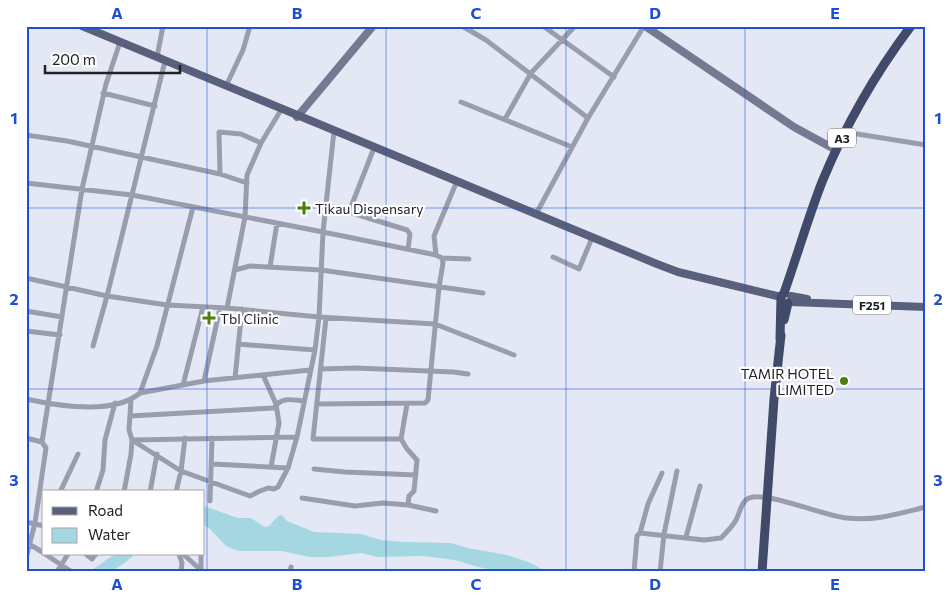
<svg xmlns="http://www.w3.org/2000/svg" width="952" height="598" viewBox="0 0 952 598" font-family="Commissioner,sans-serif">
<rect width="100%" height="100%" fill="#e4e8f4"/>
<path fill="#a4d7e1" d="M204,506L238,518H251L265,527L269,526L278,516L282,515L287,521L314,532L361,534L381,540L405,542L451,543L468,548L507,555L531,563L547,572H506L478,567L455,560L422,556L378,557L361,553L328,557H309L282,551H238L226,546L210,529L204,525Z
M116,554H135C118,569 114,572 90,572L106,560Z"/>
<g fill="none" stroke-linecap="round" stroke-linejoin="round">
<path stroke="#999eae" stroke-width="5" d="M462,26L486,40L588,118
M543,26L614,77
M157,57L163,26
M226,86L243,50L250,26
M103,93L155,106
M461,102L572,147
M505,119L531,73L575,26
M845,132L926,145
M26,135L67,141L220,174L247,183
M220,174L219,132L241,134L261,143
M26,183L132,195L323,232L436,255L442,258L469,259
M326,205L407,230L410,234L408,249
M349,212L374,148
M536,214L588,118L644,26
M436,255L434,236L457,181
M553,257L579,269L592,238
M270,267L277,223
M235,270L250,266L321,270L483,293
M26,278L107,296L165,61
M227,308L245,217L247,175L261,143L281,110
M26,311L62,317
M326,318L313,439H401
M26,331L60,335
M238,344L315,350
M93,346L107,296L167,305L227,308L319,317L435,324L514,355
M321,369L356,368L453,372L468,374
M263,375L276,404L279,423L271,467
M235,378L242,309
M204,381L220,308
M183,385L203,307
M140,393L157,346L193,207
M26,399C58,406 114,415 140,393L204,381L310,370
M317,404L425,403L428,400L439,287L443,263L442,258
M407,404L401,439L407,449L417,460L414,491L409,496L408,505
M130,416L274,408C282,396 292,400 304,401
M26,438L42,442
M132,440L181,471L250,496L260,491L268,488L274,489L278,487L288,468L297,437L315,350L319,317L323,232L334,131
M132,440L297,437
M212,464L288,468
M314,469L345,472L416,475
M60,492L78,454
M96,492L103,470L105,440L115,403
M124,492L131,454L132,440L129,430L131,400
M150,492L157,454
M176,492L181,471L185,438
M302,498L355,506L383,503L408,505L436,511
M210,501L212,438
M26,522L44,526
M640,533L648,504L662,473
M686,537L700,486
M29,544L44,553
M45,554L72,572
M86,554L92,559L96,554
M179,554L182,563L181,572
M183,554L203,572
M26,558L35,523L46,448L42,442L82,189L106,84L120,42
M201,570V554
M57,572L68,554
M290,572L291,567
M634,572L637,536L640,533L704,540L721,538C726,533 732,527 736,520C740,513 741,501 749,498C768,491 823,516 847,518C877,521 897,514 926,507
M660,572L664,534L677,471"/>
<path stroke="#737a91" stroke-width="8" d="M645,26L794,127L836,150
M297,117L373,26"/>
<path stroke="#58607c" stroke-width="8" d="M82,26L657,264L678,272L781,297
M791,296L807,299
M790,302L926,307"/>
<path stroke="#424a6a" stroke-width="9" d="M784,320L788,303
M780,339L781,297L784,293C797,256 808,218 822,182C845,126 875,74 911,26
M762,572L774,399L781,335"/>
</g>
<path fill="none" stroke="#1d4ed8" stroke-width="1" stroke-opacity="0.55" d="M207,26V572M386,26V572M566,26V572M745,26V572M26,208H926M26,389H926"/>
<g fill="#4d7f10" stroke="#fff" stroke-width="2">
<path d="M301.5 200.5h5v5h5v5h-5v5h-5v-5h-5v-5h5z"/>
<path d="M206.5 310.5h5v5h5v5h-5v5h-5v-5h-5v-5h5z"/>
<circle cx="844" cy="381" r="5"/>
</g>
<g text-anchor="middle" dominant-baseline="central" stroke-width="4.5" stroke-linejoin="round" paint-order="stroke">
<g fill="#fff" stroke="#636467" stroke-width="1">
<rect x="828" y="128.5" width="28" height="19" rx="4"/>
<rect x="853" y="295.5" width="38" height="19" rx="4"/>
</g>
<g font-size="12" font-weight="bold" fill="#202126">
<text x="842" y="138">A3</text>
<text x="872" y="305">F251</text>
</g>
<g font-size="14" fill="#202126" stroke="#fff" text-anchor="start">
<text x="315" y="208">Tikau Dispensary</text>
<text x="220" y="318">Tbl Clinic</text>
<text x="834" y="373" text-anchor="end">TAMIR HOTEL<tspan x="834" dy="16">LIMITED</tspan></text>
</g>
</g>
<rect width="952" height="598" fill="none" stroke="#ffffff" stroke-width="55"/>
<rect x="42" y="490" width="162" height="65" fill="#ffffff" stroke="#a6a6a8"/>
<rect x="52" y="507" width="25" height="8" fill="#58607c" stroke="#a6a6a8"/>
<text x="88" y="516" font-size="15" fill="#202126">Road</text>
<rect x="52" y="528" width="25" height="15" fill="#a4d7e1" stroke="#a6a6a8"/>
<text x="88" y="540" font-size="15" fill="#202126">Water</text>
<path d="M45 65v8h135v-8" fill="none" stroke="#202126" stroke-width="2.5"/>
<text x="52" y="65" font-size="15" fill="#202126" stroke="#ffffff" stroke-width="4" paint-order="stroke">200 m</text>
<rect x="28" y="28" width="896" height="542" fill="none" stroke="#1d4ed8" stroke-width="2"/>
<g font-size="16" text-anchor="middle" font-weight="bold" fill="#1d4ed8">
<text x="117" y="19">A</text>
<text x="297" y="19">B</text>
<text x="476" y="19">C</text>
<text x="655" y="19">D</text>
<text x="835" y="19">E</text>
<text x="14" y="124">1</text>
<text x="938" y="124">1</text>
<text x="14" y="305">2</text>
<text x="938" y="305">2</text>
<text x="14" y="486">3</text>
<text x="938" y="486">3</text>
<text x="117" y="590">A</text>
<text x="297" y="590">B</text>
<text x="476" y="590">C</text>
<text x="655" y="590">D</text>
<text x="835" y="590">E</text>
</g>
</svg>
